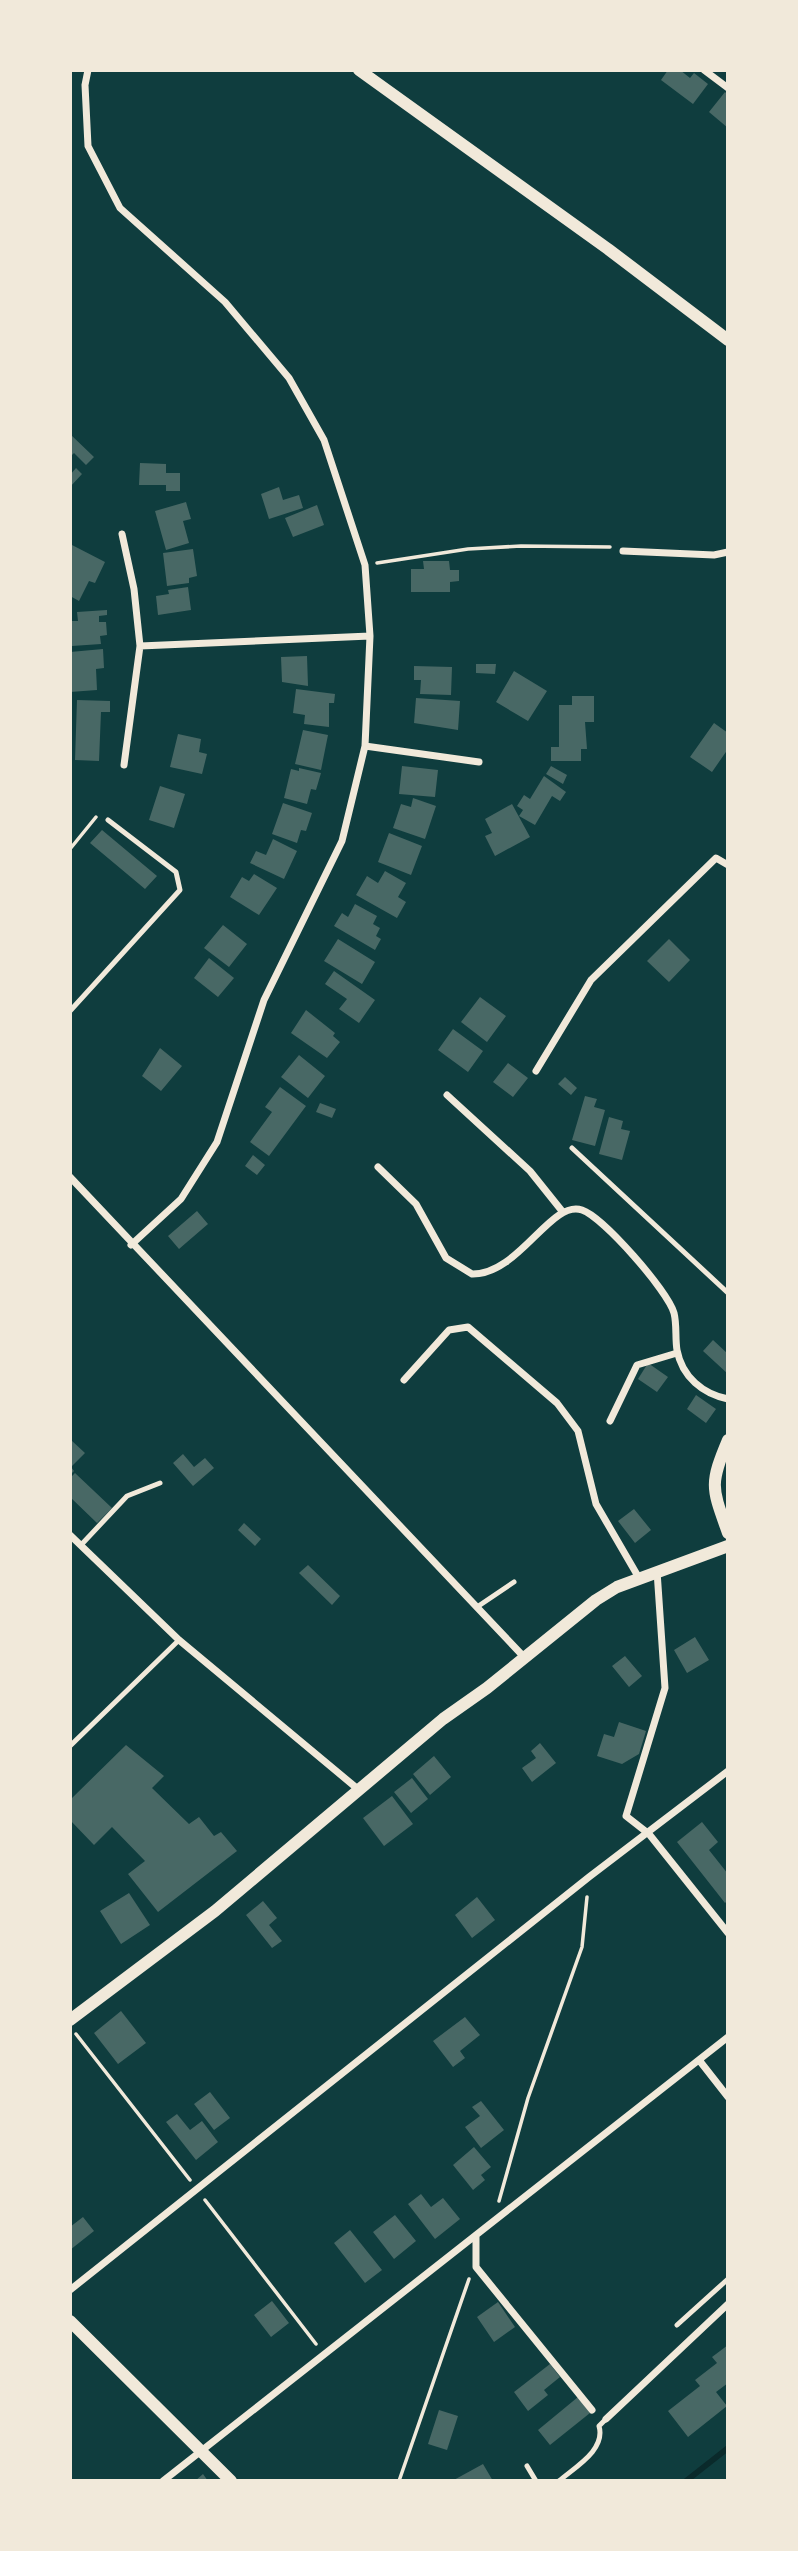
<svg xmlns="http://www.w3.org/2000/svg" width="798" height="2551" viewBox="0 0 798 2551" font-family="Poppins,sans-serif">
<rect width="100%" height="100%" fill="#0f3d3e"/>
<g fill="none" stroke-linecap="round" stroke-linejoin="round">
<path stroke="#0a2a2b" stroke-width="6" d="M686,2481L728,2448"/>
</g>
<path fill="#486865" d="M668,70H680L690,78L694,73L708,84L693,104L661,80Z
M725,92L728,95V128L709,112Z
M70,434L94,457L86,465L74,453L70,457Z
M140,463L166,464V473H180V491H166V485H139Z
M76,468L82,474L70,487V475Z
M279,487L283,500L299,495L303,508L269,519L261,494Z
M186,502L191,519L183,521L189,543L166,550L155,511Z
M317,505L324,525L293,537L285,518Z
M72,545L105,562L95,583L89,581L79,601L70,596Z
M193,549L197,576L189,578V583L167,586L163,553Z
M423,561H449L450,570H459V581L450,582V592H411V569H424Z
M188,587L191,610L158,615L156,596L169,594L168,590Z
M107,610V615L99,616V622H106L107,635L100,636L101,644L72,646L70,621H78L77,612Z
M103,649L104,668L96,669L97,690L70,692V652Z
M307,656L308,686L282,682L281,657Z
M476,664H496L495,674L476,673Z
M414,666L452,667L451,695L420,694L421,680H414Z
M514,671L547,691L528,721L496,702Z
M296,689L335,694L334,703H329V727L304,724L305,715L293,713Z
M572,696H594V722H585L587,749H581V761H551V747H559V705H572Z
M416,698L460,701L458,730L414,723Z
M77,700L110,701V712H101L99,761L75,760Z
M714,723L728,733V749L712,772L690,757Z
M303,730L328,735L321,770L295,764Z
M178,734L201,739L199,752L207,754L202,774L170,767Z
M402,766L438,770L435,797L399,794Z
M551,766L567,775L563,784L546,774Z
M299,768L321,773L316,790L311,789L307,804L284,798L291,769L299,771Z
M544,776L566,792L560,801L552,796L535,825L519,816L523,810L517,806L524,795L530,799Z
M160,786L185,794L174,828L149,820Z
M413,798L436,806L425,839L393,828L401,804L411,807Z
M283,803L312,813L306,831L301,830L297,843L272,834Z
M512,804L530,837L495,856L485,836L492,833L485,819Z
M102,830L157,876L145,889L90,843Z
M389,833L422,846L411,875L378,862Z
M273,839L297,851L284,879L250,863L256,851L266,855Z
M385,871L406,883L398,897L406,902L397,918L356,895L367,876L378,883Z
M254,874L277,888L259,915L230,897L242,877L249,881Z
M355,904L377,916L373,924L380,928L376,936L381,939L375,950L334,926L342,913L348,917Z
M223,925L247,944L229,967L204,948Z
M338,939L375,962L362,984L324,961Z
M669,939L690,960L669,982L647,961Z
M209,958L234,978L218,997L194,978Z
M334,971L375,1000L359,1023L339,1009L347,999L325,984Z
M480,997L506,1016L487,1042L461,1022Z
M306,1010L335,1033L333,1036L340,1042L327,1058L291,1033Z
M453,1029L483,1051L468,1072L438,1050Z
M160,1048L182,1066L161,1091L142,1076Z
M299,1055L325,1076L308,1098L281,1077Z
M508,1063L528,1078L513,1097L493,1082Z
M565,1077L577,1088L571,1095L558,1084Z
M280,1087L306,1106L269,1156L250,1142L272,1112L265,1107Z
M585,1096L597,1099L594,1107L605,1110L595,1146L572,1140Z
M320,1103L336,1109L332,1118L316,1112Z
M609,1117L623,1121L621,1129L630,1131L622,1160L599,1154Z
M253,1155L265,1165L257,1175L245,1166Z
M197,1211L208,1224L179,1249L168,1236Z
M713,1340L728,1354V1374L703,1351Z
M648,1363L668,1377L657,1392L638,1379Z
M696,1395L716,1409L706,1423L687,1409Z
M71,1440L85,1453L71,1467L74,1471L70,1475Z
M183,1454L194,1467L205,1458L214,1468L193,1486L173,1463Z
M75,1473L112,1508L97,1523L70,1497V1478Z
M634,1509L651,1530L635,1543L618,1521Z
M244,1523L261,1539L255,1546L238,1530Z
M308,1565L340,1596L332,1605L299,1573Z
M695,1637L709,1660L687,1673L674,1650Z
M625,1656L642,1676L629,1687L612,1666Z
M619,1722L646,1731L639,1754L622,1764L597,1756L604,1734L614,1737Z
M540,1743L556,1763L532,1782L522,1768L536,1758L531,1751Z
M126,1745L164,1776L152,1788L189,1824L199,1817L214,1836L221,1832L237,1851L158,1912L128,1874L145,1861L112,1827L94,1845L70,1820V1800Z
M434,1756L451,1777L430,1795L413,1774Z
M412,1778L428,1799L411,1813L394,1792Z
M392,1796L413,1824L384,1846L363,1818Z
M702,1822L718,1842L709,1850L728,1874V1900L725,1903L677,1842Z
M129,1893L150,1925L121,1944L100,1911Z
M477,1897L495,1920L472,1938L455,1915Z
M263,1901L277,1918L269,1925L282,1941L272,1948L246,1915Z
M121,2011L146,2043L118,2064L94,2033Z
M465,2017L480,2035L460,2051L465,2058L453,2067L433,2041Z
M210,2092L230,2118L214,2130L194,2104Z
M481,2101L504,2130L481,2148L465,2127L480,2116L472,2107Z
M177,2114L190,2130L202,2121L218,2142L196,2160L166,2122Z
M474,2147L491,2167L481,2175L485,2180L473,2190L453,2165Z
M421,2194L431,2207L443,2198L460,2219L435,2239L408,2204Z
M395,2215L416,2241L394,2259L373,2232Z
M83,2217L94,2231L70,2250V2227Z
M350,2230L382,2270L365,2283L334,2243Z
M272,2301L289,2323L271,2337L254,2315Z
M498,2302L515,2327L494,2342L477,2317Z
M728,2345V2383L716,2392L727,2406L688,2437L668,2411L700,2386L695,2380L717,2363L712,2357Z
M550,2364L560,2377L544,2390L548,2395L528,2411L514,2392Z
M578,2397L590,2413L550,2445L538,2430Z
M439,2410L458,2416L447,2450L428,2444Z
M483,2464L493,2481H452Z
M203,2474L208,2481H195Z"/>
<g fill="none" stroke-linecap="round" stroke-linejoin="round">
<path stroke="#f1e9da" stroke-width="3.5" d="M377,563L468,549L521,546L610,547
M70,849L96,817
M76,2034L190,2180
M205,2200L316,2344
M499,2201L528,2098L582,1947L587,1897
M399,2481L469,2279"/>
<path stroke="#f1e9da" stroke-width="5" d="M70,1011L180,890L176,872L108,820
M572,1148L728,1293
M81,1545L127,1496L160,1483
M477,1607L514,1582
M70,1746L179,1640
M677,2325L728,2279
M527,2466L536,2481
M559,2481C575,2467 606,2450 599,2426L606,2419"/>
<path stroke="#f1e9da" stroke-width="7" d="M88,70L85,85L88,146L120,208L225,302L289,378L324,440L365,565L370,636L365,746L342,841L264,1000L217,1142L181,1199L131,1245
M704,70L728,88
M122,534L134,589L140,646L124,765
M623,551L714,555L728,552
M140,646L370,636
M365,746L479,762
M536,1071L591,980L716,858L728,865
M447,1095L530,1171L562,1211
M378,1167L416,1204L446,1258L472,1274C519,1275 551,1199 582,1210C603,1217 668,1291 674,1313C677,1325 675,1338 677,1350C682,1377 703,1394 728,1399
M70,1177L524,1657
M404,1380L449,1330L468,1327L557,1403L578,1431L596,1504L639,1578
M610,1421L637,1365L677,1353
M70,1535L179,1640L359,1790
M657,1571L665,1688L626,1816L649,1834L728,1933
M699,2060L728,2097
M476,2235V2267L592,2410
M70,2290L589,1877L728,1771
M606,2419L728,2304
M163,2481L728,2037"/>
<path stroke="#f1e9da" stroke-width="12" d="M359,70L608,249L728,340
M728,1440C709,1485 712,1488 728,1533
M70,2020L215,1911L443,1719L487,1688L596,1600L617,1587L728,1546
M70,2321L231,2481"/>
</g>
<rect width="798" height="2551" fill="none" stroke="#f1e9da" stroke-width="144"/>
</svg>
